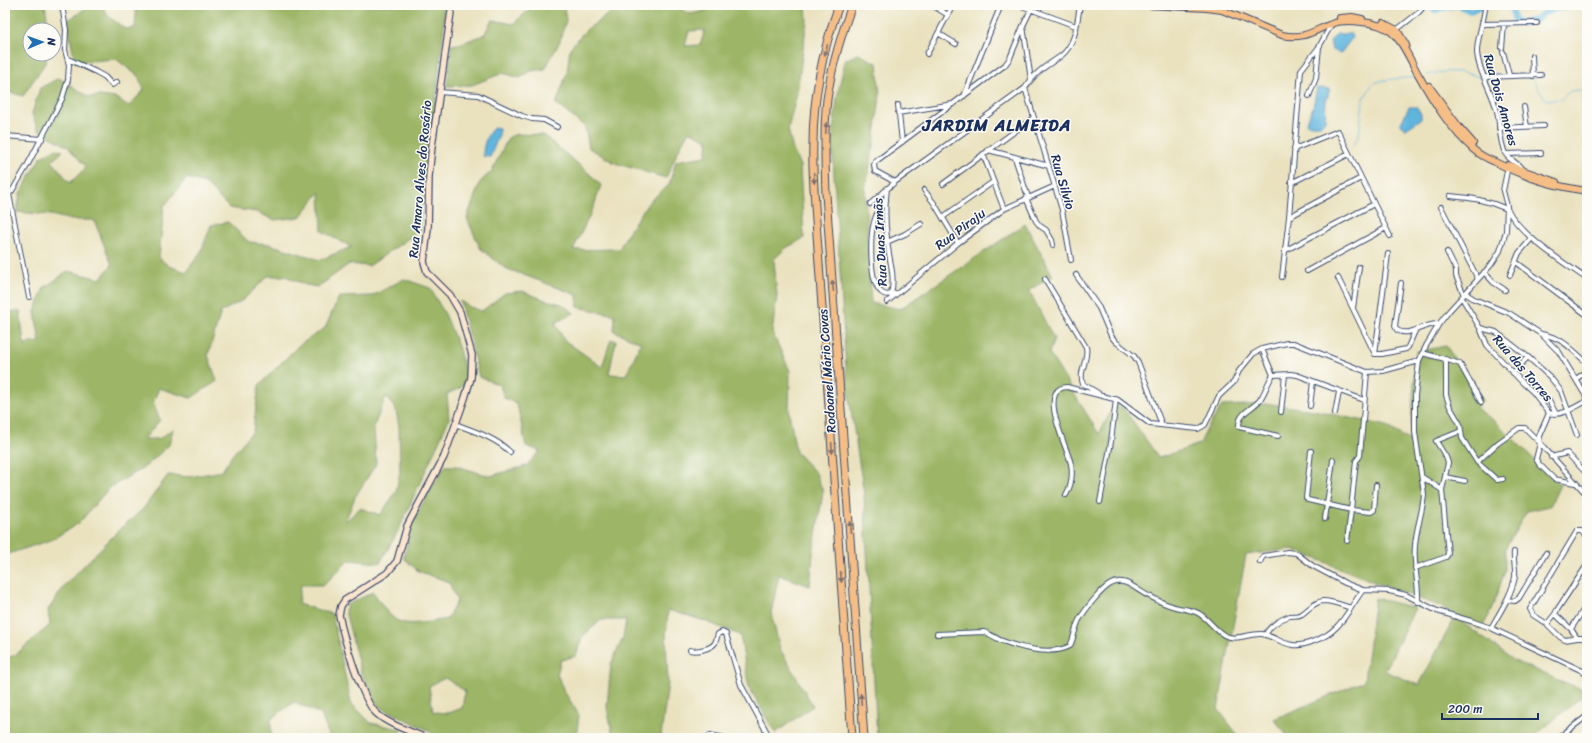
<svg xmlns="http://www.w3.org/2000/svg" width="1592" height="743" viewBox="0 0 1592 743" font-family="Sriracha,sans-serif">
<rect width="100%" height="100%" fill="#fdfcf7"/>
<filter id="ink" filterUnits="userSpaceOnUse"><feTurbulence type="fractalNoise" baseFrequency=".025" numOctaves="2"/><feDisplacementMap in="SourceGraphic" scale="8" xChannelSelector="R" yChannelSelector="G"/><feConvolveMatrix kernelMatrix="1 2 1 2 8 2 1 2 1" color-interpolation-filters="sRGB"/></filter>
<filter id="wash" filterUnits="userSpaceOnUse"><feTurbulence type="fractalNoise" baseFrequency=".012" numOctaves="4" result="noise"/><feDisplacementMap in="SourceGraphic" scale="16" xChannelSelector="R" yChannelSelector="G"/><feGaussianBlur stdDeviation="0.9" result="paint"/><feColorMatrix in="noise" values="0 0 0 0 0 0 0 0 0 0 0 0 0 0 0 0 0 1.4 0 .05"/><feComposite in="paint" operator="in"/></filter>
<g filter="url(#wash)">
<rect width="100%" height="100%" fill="#eae2bf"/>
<path fill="#9cb566" stroke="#5c7262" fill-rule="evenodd" d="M8,5H45L49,30H30V54H48L46,62L23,96L5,91V17Z
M91,5H102L107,15L125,29L135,28L136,11L131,5H444V25L427,181L419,231L369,266L349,264L318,287L306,285L285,276H268L243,300L221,312L208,355L217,381L191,398L159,388L153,403L160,420L144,439H159L173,429L169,445L146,466L109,488L79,523L51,540L5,555V312L20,311L24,344L40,342L35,312L44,288L68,271L100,279L112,265L94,220H71L51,215L17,212L20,194L41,157L55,149L63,151L52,161L70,183L86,167L67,146L38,130L32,114L40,88L59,78L89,97L99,96L116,98L129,106L144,90L138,76L116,59L75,62L67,21ZM187,178L205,183L229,208L257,212L274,220L300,217L320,192L322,231L351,247L320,260L269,244L249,242L228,222L211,225L201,252L186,272L169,266L159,258L164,206Z
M535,5H564L566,20L560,41L545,69L531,71L520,78L503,73L472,85L447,86L451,45L459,44L484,35L492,20L513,24Z
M621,5H672L691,14L704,11L715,5H806L807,20L797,93L788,129L793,150L800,166L804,238L786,248L774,259L777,296L772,332L790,371L789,412L796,452L816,473L823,492L813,554L810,586L779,575L771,613L780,649L813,706L775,733L749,687L740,635L702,620L668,610L666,638L668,683L661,736L664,738H614L613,736L607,707L611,664L623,638L626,620H601L582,637L576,656L561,660L557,674L564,691L579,715L576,738H438L428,730L378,706L361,673L345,611L347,605L373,592C379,600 387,614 395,619C406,628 434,621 447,619L457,601L449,582L418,571L404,558L412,522L445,466H456L490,476L526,466L540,451L526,446L517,404L504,398L500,385L479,377L460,301L470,307L482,311L505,293L522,291L545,300L562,304L574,313L555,323L564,340L602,367L611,339L616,341L609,374L626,375L641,343L614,331L615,315L578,307L577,295L505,268L480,248L467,218L480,182L492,171L508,138L516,134L544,135C563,153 584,167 601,185L594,206L573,250L619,249L629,231L649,202L669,185L676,161L706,156L708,140L689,131L678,151L666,178L615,163L589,148L585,127L556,104L567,73L570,48L586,30ZM705,30L700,45L685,46L689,31ZM445,678L465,691L462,708L449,713L433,712L429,686Z
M858,54L877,63L880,95L874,145L865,190L871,303L900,309L1025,224L1053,276L1029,290L1054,339L1049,353L1099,434L1115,404L1124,409L1159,458L1200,444L1206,430L1222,406L1271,404L1313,410L1387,426L1410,441L1416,352L1446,346L1483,400L1476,408L1496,422L1560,485L1550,506L1527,511L1505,549V571L1491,611L1481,630L1440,606L1387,587L1292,549L1246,555L1218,709L1240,738H877L864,494L847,385L832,142L837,98L845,60Z
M404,279L430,288L446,316L459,349L467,379L462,387L447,394L449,419L399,529L380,563L349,560L324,585H301L298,604L332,614L351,703L371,723L400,729L403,738H330L321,714L294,702L271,719V738H5V659L15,655L50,625L48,610L66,584L119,530L143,509L168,475L190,477L222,471L233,454L253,431L259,385L298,346L325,328L339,297L372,296ZM386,396L396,410L399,427L400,471L396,492L380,515L360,508L345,522L355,497L376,464L374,426Z
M1375,598L1415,608L1385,671L1419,685L1455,617L1513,660L1558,680L1587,691V692L1532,738H1289L1274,719L1364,681Z"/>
<path fill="#61b5dd" stroke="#3e729e" d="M1337,34H1351L1352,38L1340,54L1332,50L1330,41Z
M1317,88L1330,89C1329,93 1327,97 1326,101C1324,119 1331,129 1306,124L1313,107Z
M1409,107H1417L1421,114V119L1406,129L1400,125Z
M494,127L499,128V135L490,157L483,156C483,145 486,135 494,127Z"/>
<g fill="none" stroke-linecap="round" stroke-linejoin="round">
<path stroke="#61b5dd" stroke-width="1" d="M1427,75C1447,70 1465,70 1483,79
M1528,77L1531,78C1538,85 1539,94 1547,100L1562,99L1570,91L1578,90L1587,93
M1353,146L1359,135L1363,100L1373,83L1385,80L1415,77"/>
<path stroke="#61b5dd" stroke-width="6" d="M1426,5L1435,10L1456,5
M1458,5L1470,11L1489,5
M1509,5L1511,7L1515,21L1522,23L1536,20L1544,13L1570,5"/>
</g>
</g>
<g filter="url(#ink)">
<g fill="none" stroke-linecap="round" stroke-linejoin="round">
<g stroke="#3a4a6d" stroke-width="6">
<path id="street" d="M932,5L948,15
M1019,5L1076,26
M1485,9C1483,24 1477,38 1477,52C1478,71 1492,91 1497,111C1500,124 1499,140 1505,153C1509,161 1519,162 1522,170
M1483,24L1537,23
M1395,31L1418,13L1425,5
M938,33L956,44
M1502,48L1504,24
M1503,52L1509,75
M927,54L953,5
M1532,56L1533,76
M68,59L96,72L105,77L112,85L117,82
M1485,77L1541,75
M1032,79C1039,69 1051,63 1061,56C1076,44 1077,23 1080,5
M1025,88L1062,210L1071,260
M439,92L478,95L522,116L532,119L544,120L557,127
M964,96L1001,5
M1309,96L1316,78L1319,47L1331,25
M898,105L902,142
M1524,107L1527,127
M898,113L953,104
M1499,128L1544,126
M5,136L42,139
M1294,149L1338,131L1390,236
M988,150L1049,166
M983,154L1004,209
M1506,154L1541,153
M1015,158L1028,197
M895,182L875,171L874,165L875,162L1005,65L1010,58L1023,26
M1291,183L1349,154
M943,184L1033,118
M887,188C885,204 885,222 887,238C888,258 896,275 891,294
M924,190L934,203L958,243
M9,194L29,297
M1450,196C1472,198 1487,200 1507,209
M5,197L12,191L27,166L62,99L68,80L69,65L65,50L66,30L62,5
M1026,198L1036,221L1040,226L1046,230L1052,240L1053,245
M886,200C881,206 876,214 874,222C870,236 869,282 881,292C885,296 891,295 896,293
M870,204L895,182L1025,88L1031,80L1023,26L1033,5
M1441,207L1478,279
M1508,210C1521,236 1563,262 1587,279
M943,217L993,182
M1289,217L1361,178
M887,242L905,234L921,224
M1286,250L1374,204
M1447,252L1456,270V276L1464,295
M1516,262L1587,315
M1307,271L1386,228
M1484,272L1493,282L1505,290
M1076,275L1099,308L1111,336L1116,342L1134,356L1138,362L1162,425
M1510,275L1519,253L1532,238
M1282,277L1289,217L1301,70L1319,47
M1338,278L1375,354L1388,254
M1045,279L1086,347C1089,360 1078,371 1083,384L1098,393
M1401,283L1395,326L1397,330C1410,338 1423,323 1439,324
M1465,293L1474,299L1509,313L1541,334L1559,352L1587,398
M1462,298L1480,328L1487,345L1523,383L1533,392L1549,413C1562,417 1576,406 1587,401
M887,302L958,243L1004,209L1055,186
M1353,308L1359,267
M1480,328L1496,332L1528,357L1550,377L1561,391L1577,435
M1541,334C1564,338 1571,349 1587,363
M1262,349L1273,375L1291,374L1297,375L1364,400
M1422,353L1445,359L1446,363V395L1450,407L1460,424L1462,438L1477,462L1497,480L1503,479
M1375,354H1382L1406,349L1408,347L1415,331
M1445,359L1460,364L1481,402
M1367,372L1360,456L1356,461L1351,510L1371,512L1374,510L1376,485
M1513,373L1528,357
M1273,375C1267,383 1265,394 1259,401C1251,410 1238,413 1239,427L1278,436
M1576,379L1587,371
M1549,400L1556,414
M1310,406L1313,382
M1281,412L1285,375
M1335,413L1339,392
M1549,413L1539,436L1540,443L1587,495
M455,424C474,431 496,438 510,452
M1311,451L1306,498L1308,500L1351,510L1347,541
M1551,457L1567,453L1587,474
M1477,462L1498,443L1519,428H1525L1540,443L1536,459L1539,464L1554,479L1575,483
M1445,477L1465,481
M1442,490L1448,463L1446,457L1436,441L1461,431
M1066,495C1071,486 1073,475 1071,464C1068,449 1036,388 1067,387L1118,400L1150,424L1198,429L1205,425L1219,396L1234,382L1239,371L1253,354L1262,349L1287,343H1294L1367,372L1383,371L1419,361
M1100,502L1111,442L1116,399
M1325,519L1333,460
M1260,562L1263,556L1287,552L1296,553L1313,566L1345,583L1363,590L1389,591L1406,595L1437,611L1471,621L1491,628L1587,673
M1587,565L1557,610L1555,614L1571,629L1577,638H1587
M1415,568L1446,557L1448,554L1442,490L1422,477
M1507,600L1515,601L1519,598L1546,553
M1418,602C1419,583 1413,564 1415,546C1416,528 1423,512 1424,494L1415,432V396L1419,361L1426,346L1439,324L1449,311L1491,265L1500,251L1506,231L1507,206L1503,191L1508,166
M1547,624L1555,614
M1491,628C1500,612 1511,596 1515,577C1516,569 1513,561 1514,552
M1571,629L1587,604
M937,634L984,632C990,634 994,637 1000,640C1019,648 1051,656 1070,646C1074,638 1075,628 1079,620C1085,610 1101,589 1111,584C1125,576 1137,591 1149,596C1157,600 1164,604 1172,606C1180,609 1190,609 1198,613C1209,619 1215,631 1226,636C1237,641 1250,633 1262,634C1273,636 1282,644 1293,645C1301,646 1307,644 1314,641C1341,632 1347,611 1363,590
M1265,635C1270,626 1280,619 1290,616C1294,615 1298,617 1302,614C1309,609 1314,602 1323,601C1332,601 1342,605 1351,608
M1577,638L1565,640L1560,637L1547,624L1533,615L1530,609L1577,531H1582L1587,536
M690,650C696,652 711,649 715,643C716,641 717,637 718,634L722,632L726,634L741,685L770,738
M707,738L710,735L725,738
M1558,738L1587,716"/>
</g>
<g stroke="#3a4a6d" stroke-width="8">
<path id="secondary" d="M426,738C410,731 389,725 376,713C362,700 343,636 339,615L341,606L345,600L387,573L397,561L407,526L444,457L465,398L471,378L472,355L460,312L450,295L427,272L424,262L428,228L429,176L432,146L452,5"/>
</g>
<g stroke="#3a4a6d" stroke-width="8">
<path id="primary" d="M1146,5L1207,8L1222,10L1282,35C1305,40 1314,30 1334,23C1346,19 1374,22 1385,28C1400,34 1410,60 1418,74C1433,101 1450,129 1474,150C1480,155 1488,159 1495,162C1526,178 1553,186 1587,191
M1340,18L1352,17L1362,19
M1383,23L1397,30L1406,45
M1429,86L1459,127L1473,143
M1508,165L1556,182"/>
</g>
<g stroke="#3a4a6d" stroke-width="9">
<path id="highway" d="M839,5C823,49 813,97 813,144C812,164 814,185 815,206L852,738
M852,5C840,38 829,73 826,109C824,137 825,166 826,194L864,738"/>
</g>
<use href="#street" stroke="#fff" stroke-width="4"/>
<use href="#secondary" stroke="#fbe5cf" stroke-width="5.5"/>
<use href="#primary" stroke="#f6be87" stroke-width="6"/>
<use href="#highway" stroke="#f6be87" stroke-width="7"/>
</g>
<defs><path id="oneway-solid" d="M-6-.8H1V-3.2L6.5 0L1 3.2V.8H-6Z"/></defs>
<g fill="#7e6f70">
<use href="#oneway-solid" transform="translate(826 50) rotate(105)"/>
<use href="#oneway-solid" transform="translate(826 128) rotate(-87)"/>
<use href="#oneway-solid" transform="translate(814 178) rotate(87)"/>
<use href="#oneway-solid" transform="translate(833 286) rotate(-94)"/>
<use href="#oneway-solid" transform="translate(832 448) rotate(86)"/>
<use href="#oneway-solid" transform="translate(850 527) rotate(-94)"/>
<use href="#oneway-solid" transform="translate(841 577) rotate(86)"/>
<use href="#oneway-solid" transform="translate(861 699) rotate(-94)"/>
</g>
</g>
<g text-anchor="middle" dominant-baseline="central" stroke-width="3" stroke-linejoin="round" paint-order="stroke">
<g font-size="13" fill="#1b2f5e" stroke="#fdfcf7">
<text transform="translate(1501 100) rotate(74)">Rua Dois Amores</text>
<text transform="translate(420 179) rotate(-85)">Rua Amaro Alves do Rosário</text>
<text transform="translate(1063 182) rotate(74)">Rua Silvio</text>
<text transform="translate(960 229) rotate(-37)">Rua Piraju</text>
<text transform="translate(880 242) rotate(-93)">Rua Duas Irmãs</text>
<text transform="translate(1523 368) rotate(49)">Rua das Torres</text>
<text transform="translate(827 371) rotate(-94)">Rodoanel Mário Covas</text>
</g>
<g font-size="17" font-weight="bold" letter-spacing="1" fill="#1b2f5e" stroke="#fdfcf7">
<text x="997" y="125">JARDIM ALMEIDA</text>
</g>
</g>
<rect width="1592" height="743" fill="none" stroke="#fdfcf7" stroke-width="20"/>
<g transform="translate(42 42) rotate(88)"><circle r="19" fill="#fdfcf7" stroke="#a3aaba"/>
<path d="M0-3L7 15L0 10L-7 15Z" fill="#1f6fb2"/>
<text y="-6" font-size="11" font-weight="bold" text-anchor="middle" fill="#1b2f5e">N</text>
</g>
<path d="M1442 713v6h96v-6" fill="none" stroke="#1b2f5e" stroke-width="2"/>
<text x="1448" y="713" font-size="12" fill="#1b2f5e" stroke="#fdfcf7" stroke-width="3" paint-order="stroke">200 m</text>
</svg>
